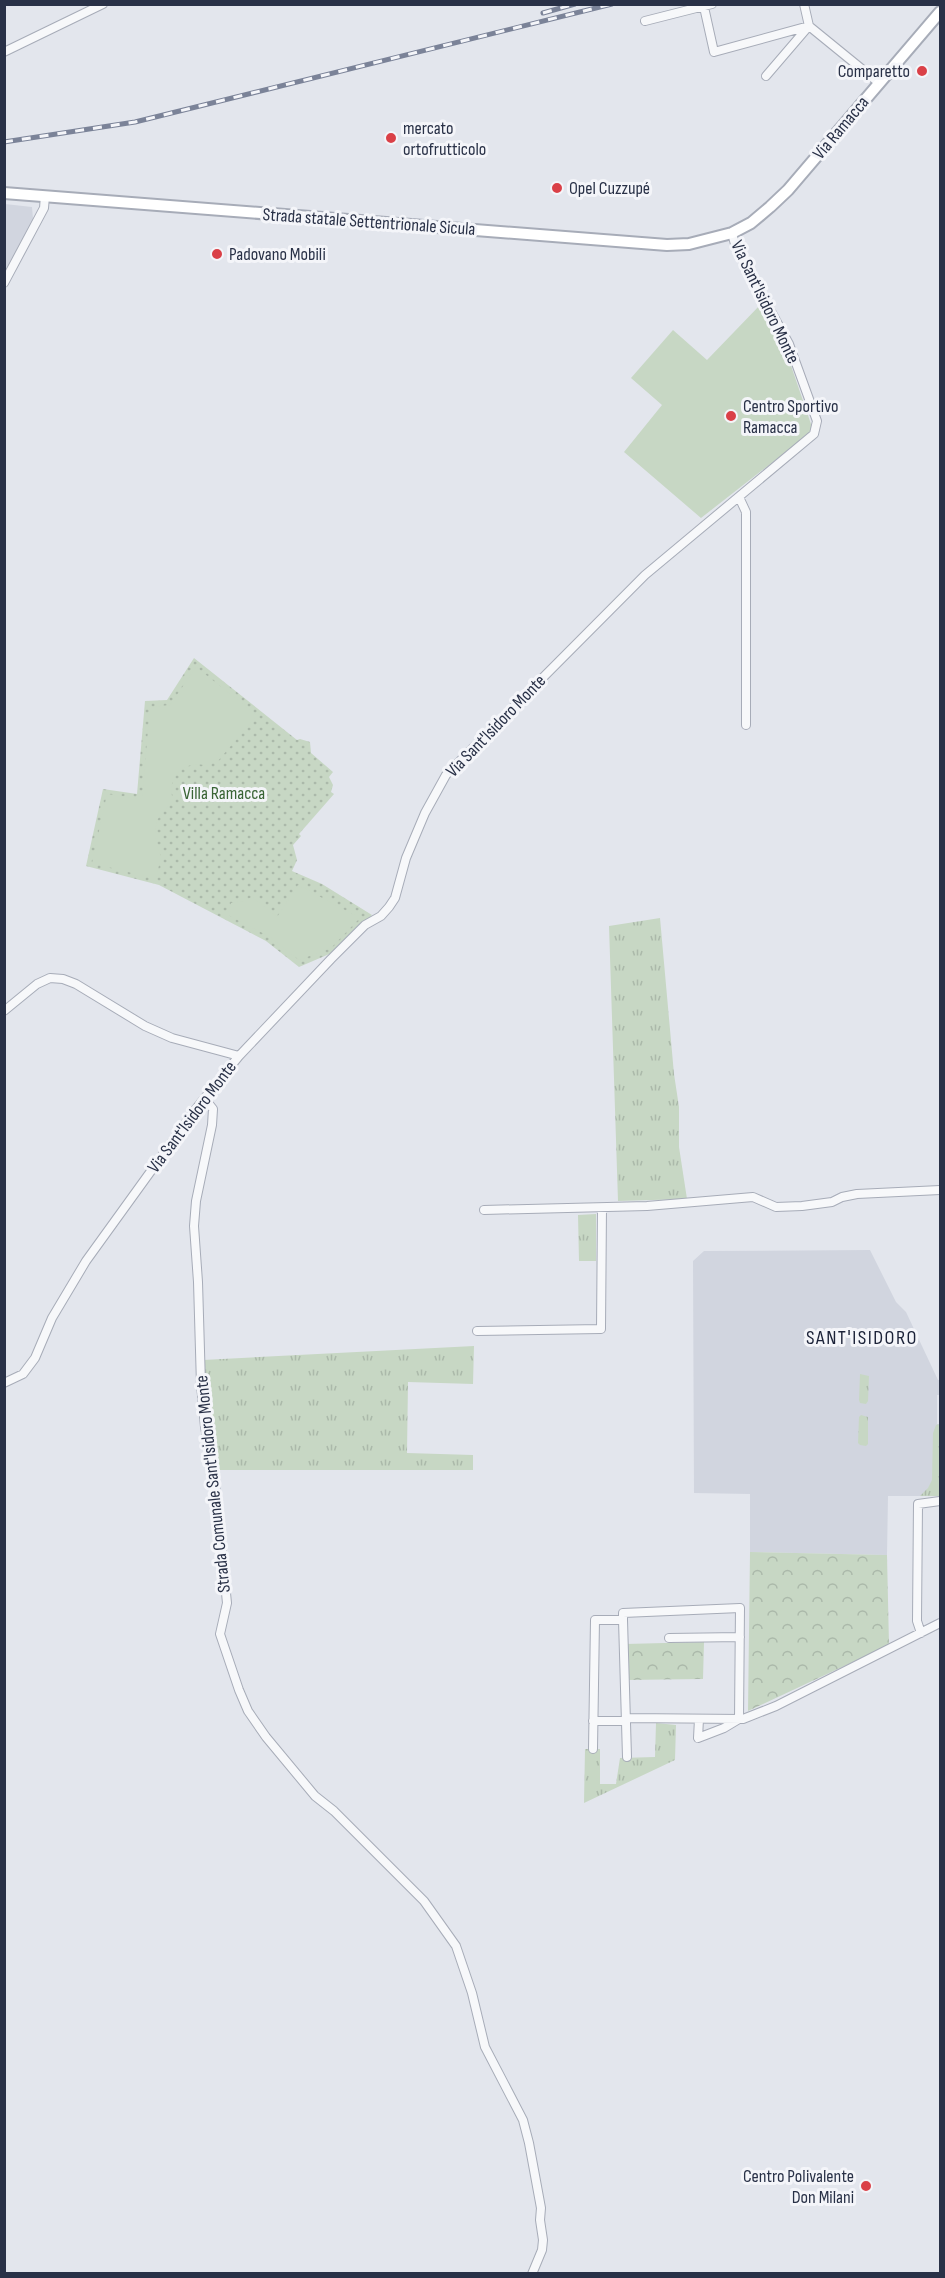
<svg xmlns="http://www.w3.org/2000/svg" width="945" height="2278" viewBox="0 0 945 2278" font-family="'Sofia Sans Condensed',sans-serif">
<defs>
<pattern id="grass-tufts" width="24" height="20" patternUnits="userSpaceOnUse" patternTransform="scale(1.5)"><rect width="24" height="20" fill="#c7d7c4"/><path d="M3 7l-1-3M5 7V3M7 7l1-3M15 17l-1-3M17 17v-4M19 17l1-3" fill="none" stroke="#abb9aa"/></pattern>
<pattern id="forest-crowns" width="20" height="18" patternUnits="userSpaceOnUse" patternTransform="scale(1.5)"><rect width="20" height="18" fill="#c7d7c4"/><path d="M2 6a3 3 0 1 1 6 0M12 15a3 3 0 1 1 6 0" fill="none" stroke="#abb9aa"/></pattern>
<pattern id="park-dots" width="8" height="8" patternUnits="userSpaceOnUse" patternTransform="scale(1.5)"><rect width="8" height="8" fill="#c7d7c4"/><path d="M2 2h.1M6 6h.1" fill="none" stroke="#abb9aa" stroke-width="1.8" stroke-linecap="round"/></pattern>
</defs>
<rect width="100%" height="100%" fill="#e3e6ed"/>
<path fill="#d1d5df" d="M5,204L32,207L33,219L5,276Z
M870,1250L896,1302L906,1312L938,1380H940V1395H937V1424H940V1496H888L887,1555L750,1552V1494L694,1493L693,1261L704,1251Z"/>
<path fill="url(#grass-tufts)" d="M660,918L674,1074L679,1107V1147L687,1199L618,1201L609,926Z
M596,1214V1261H579L578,1215Z
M474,1346L473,1384L408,1382L407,1453L473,1455V1470H216L205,1409L203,1360Z
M860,1374L869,1376L868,1401L866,1404L860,1403L859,1400Z
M861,1415L868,1417V1444L866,1446L860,1445L858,1443L859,1417Z
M940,1424V1496H920L928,1488L932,1480L933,1433L936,1425Z
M656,1723L676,1725L675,1760L584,1803L585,1749H600V1784H616L620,1758L655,1757Z"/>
<path fill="url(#forest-crowns)" d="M750,1552L887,1555L889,1645L748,1711Z
M704,1642L703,1679L626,1680L625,1644Z"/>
<path fill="url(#park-dots)" d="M194,658L297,740L300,739L310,742L311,753L333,772L329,777L333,785L331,792L334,794L299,834L301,836L293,845L297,860L292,871L322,884L372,915L334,952L299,967L266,941L159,885L86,866L103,789L137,794L145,701L167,700Z"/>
<path fill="#c7d7c4" d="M761,304L786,351L812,427L810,433L701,518L624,452L662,405L631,378L673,330L707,360Z
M196,667L257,715L218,761L215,759L208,766C184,759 166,777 173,800L157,820L155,832L157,846L161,856L156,879L92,863L107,794L142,799L150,707L170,705Z
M298,885L360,918L331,948L299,960L270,937L228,915L231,903L244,901L252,897L277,917Z"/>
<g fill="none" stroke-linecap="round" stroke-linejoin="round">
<g stroke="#a7acb8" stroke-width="10">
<path id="street" d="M804,4L809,26L879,83
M704,7L714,52L809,26
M645,21L712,4
M4,52L103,4
M766,76L808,27
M4,283L44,208L45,196
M739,497L746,512V725
M4,1011L37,984L50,978L63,979L76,984L145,1026L172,1038L239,1056
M205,1099L213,1109L212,1125L196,1201L194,1226L198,1282L201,1385L205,1427L214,1474L227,1603L220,1634L239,1690L248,1711L266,1737L315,1796L334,1811L424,1901L456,1946L472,1993L485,2047L523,2120L529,2143L541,2208L540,2220L543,2240L542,2250L532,2274
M484,1210L647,1206L753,1197L776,1207L802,1206L832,1202L842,1197L857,1194L940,1190
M477,1331L601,1329L602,1208
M4,1383L23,1374L35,1358L52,1318L86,1261L195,1110L239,1056L331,959L365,925L381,916L389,907L395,898L406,858L425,813L446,775L645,575L814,434L817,421L789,344L736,248L732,233
M623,1620L627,1757
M921,1633L917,1621L918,1504L940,1501
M669,1638L740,1637
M626,1718L743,1719L776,1706L940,1623
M593,1721H626
M593,1749L595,1620H623V1613L740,1608L739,1719L724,1728L698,1738L699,1719"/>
</g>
<g stroke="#a7acb8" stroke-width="14">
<path id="secondary" d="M4,193L667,245L689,244L732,233L751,223L770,207L788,190L940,12"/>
</g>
<use href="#street" stroke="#f7f8fa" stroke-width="8"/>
<use href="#secondary" stroke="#fff" stroke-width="10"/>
<g stroke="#7b8398" stroke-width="5">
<path id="rail" d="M543,13L575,4
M4,142L135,122L612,4"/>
</g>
<use href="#rail" stroke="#f4f5f9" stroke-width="3" stroke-dasharray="9" stroke-linecap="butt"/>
</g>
<g fill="#da4047" stroke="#f4f5f9" stroke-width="2">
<circle cx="922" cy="71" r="6"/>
<circle cx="391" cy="138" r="6"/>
<circle cx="557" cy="188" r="6"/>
<circle cx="217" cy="254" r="6"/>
<circle cx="731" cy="416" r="6"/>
<circle cx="866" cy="2186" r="6"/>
</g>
<g text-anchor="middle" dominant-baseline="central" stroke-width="6" stroke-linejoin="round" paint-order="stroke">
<g font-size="18" fill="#293147" stroke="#f4f5f9" text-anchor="start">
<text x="910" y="71" text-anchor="end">Comparetto</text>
<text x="403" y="128">mercato<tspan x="403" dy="21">ortofrutticolo</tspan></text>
<text x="569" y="188">Opel Cuzzupé</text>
<text x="229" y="254">Padovano Mobili</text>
<text x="743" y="406">Centro Sportivo<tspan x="743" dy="21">Ramacca</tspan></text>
<text x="854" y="2176" text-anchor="end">Centro Polivalente<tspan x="854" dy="21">Don Milani</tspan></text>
</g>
<g font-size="18" fill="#293147" stroke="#f4f5f9">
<text transform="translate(841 128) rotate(-50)">Via Ramacca</text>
<text transform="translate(369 222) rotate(4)">Strada statale Settentrionale Sicula</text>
<text transform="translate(765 302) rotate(64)">Via Sant'Isidoro Monte</text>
<text transform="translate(496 726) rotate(-46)">Via Sant'Isidoro Monte</text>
<text transform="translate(192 1117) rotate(-53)">Via Sant'Isidoro Monte</text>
<text transform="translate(213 1484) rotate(-96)">Strada Comunale Sant'Isidoro Monte</text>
</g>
<g font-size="18" fill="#396435" stroke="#f4f5f9">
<text x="224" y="793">Villa Ramacca</text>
</g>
<g font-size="20" letter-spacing="1.5" fill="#1b2238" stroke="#f4f5f9">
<text x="862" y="1338">SANT'ISIDORO</text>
</g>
</g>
<rect width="945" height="2278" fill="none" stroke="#293147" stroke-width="12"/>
</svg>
